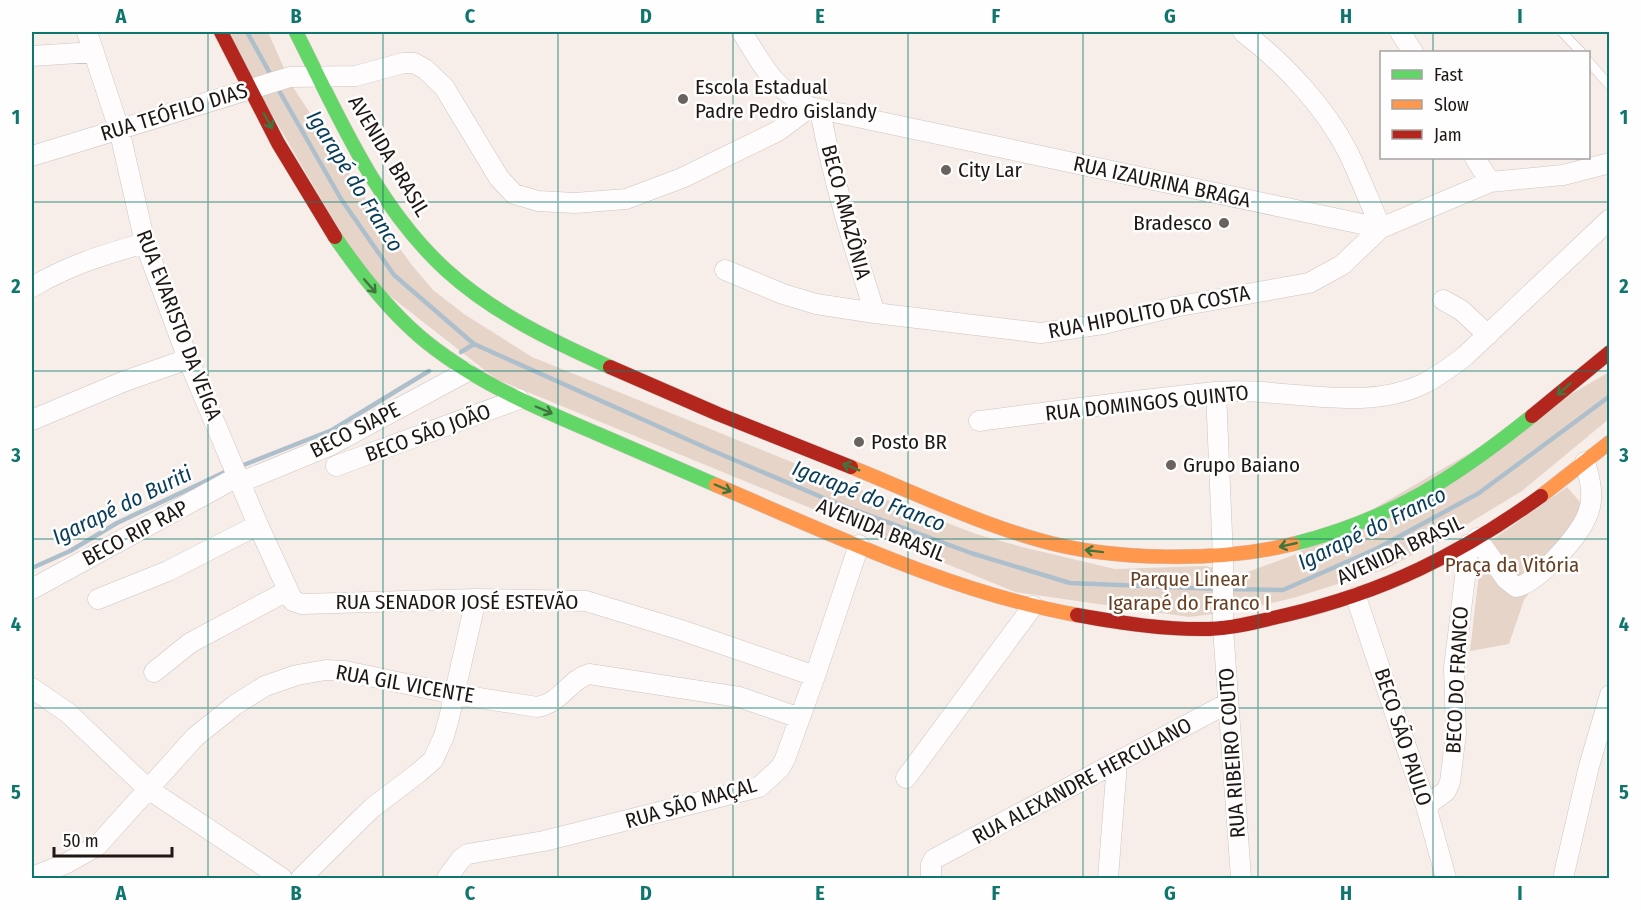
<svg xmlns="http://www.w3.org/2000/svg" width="1641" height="910" viewBox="0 0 1641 910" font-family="'Fira Sans Condensed',sans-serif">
<rect width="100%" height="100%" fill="#f8eee9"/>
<path fill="#e6d4c9" d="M224,32H268L291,84L383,225L411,264L433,290L464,314L532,357L861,490L976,534L1022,547L1115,569L1205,566L1242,574L1294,555L1609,372V419L1522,491L1456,531L1386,569L1293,598L1238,611L1189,617L1015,592L496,379L367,278Z
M1567,487L1588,511L1524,600L1509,644L1470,651L1482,547Z"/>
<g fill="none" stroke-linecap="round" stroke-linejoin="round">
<path stroke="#aebfcc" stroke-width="4.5" d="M247,32L272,77
M277,87L341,199L394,275L474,344L711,450L833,502L971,553L1070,583L1219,589
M461,352L474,344
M241,466L332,430L429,371
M32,568L70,551L117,523L227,471
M1228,589L1283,590L1378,548L1479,493L1610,396"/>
<g stroke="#cdc4c0" stroke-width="10">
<path id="lane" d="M1562,32L1581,52
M1588,61L1610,86"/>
</g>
<g stroke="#cdc4c0" stroke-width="21">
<path id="street" d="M87,32L119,129L145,243L188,359L258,525L293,601L302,604L476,599L586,601L681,630L815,676
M742,32C763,66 772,87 810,107L1381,228L1490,182L1563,175L1610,163
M1243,32C1283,62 1325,107 1348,152C1360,177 1370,203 1381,228
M1400,32L1413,52
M32,56L94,52
M820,110C833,181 853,245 875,313
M32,156L290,77L356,76L403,63H414L425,69L444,87L499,178L514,194L538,201L575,203L626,199L682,178L778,131L810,107
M1475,158L1490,182
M725,270L783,294L816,304L875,313L1041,333L1103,324L1174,307L1309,283L1342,265L1381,228
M32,287C70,265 102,255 145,243
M1443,300L1461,310L1488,335
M1216,392L1223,557V628L1241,878
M32,420L125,381L188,359
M979,421C1058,411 1137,400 1215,392C1282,386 1361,414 1423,384C1439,376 1452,366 1465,356L1610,219
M336,466L519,399
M241,482L329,446L466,372
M1477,538L1506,579L1516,587C1538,583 1578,537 1587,516C1595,498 1590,479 1585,462
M32,589L239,476
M1356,597L1426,806L1446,878
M98,599L168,571L258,525
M154,672L190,643L287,591
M32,688L68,713L148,789L282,878
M906,778L1033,606
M1426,806L1446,791L1450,782L1456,733L1454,668L1469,544
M32,877L65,864L97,846L195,737L235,705L265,686L297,675L326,670L345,671L454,694L537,707C561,703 569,680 589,674L739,697L800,718
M301,878L372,808L418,773L433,760L444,736L449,718L476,599
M447,878L461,859L468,854L544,841L759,787L780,768L785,759L815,676L859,545
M931,878V865L934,859L1228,703
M1108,878L1117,763
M1563,878L1589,766L1610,695"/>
</g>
<g stroke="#cdc4c0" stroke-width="15">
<path id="fast" d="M296,32C338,115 376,206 446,270C493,313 552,341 610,367
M335,237C359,272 386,307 418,335C470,380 535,407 598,434C637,451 676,468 716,485
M1293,544C1390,520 1455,478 1532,416"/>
</g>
<g stroke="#cdc4c0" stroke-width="15">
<path id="slow" d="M851,467C913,492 975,522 1039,540C1111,561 1220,562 1293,544
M716,485C831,534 953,593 1077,615
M1541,496L1610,442"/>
</g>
<g stroke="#cdc4c0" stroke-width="15">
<path id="jam" d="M221,32L278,143L335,237
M610,367L718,414L851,467
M1532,416L1610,352
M1077,615C1121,623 1165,630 1209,629C1235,628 1260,621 1286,615C1384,592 1459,555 1541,496"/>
</g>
<use href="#lane" stroke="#fefcfc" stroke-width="9"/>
<use href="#street" stroke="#fefcfc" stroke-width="20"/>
<use href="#fast" stroke="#63d668" stroke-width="14"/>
<use href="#slow" stroke="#ff974d" stroke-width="14"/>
<use href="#jam" stroke="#b3261e" stroke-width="14"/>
</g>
<defs><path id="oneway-shaft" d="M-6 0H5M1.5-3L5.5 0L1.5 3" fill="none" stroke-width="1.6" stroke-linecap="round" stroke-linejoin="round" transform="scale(1.5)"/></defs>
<g stroke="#40763e">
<use href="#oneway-shaft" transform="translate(268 121) rotate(61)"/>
<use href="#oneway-shaft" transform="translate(370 286) rotate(49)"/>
<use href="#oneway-shaft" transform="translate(1564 389) rotate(139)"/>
<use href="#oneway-shaft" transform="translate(544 410) rotate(23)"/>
<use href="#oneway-shaft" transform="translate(851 467) rotate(-158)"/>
<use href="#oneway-shaft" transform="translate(723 488) rotate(23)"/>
<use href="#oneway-shaft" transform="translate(1288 545) rotate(167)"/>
<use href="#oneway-shaft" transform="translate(1094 551) rotate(-173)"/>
</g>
<path fill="none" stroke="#0f766e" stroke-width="1.5" stroke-opacity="0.55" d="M208,32V878M383,32V878M558,32V878M733,32V878M908,32V878M1083,32V878M1258,32V878M1433,32V52M1433,158V878M32,202H1610M32,371H1610M32,539H1610M32,708H1610"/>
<g fill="#6a625e" stroke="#fefefe" stroke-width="2">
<circle cx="683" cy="99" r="6"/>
<circle cx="946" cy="170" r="6"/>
<circle cx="1224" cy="223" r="6"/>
<circle cx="859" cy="442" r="6"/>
<circle cx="1171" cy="465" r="6"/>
</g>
<g text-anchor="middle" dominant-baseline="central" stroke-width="5" stroke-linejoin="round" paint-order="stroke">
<g font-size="21" fill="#1e1713" stroke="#fefefe" text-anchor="start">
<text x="695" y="87">Escola Estadual<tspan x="695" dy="24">Padre Pedro Gislandy</tspan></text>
<text x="958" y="170">City Lar</text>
<text x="1212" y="223" text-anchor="end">Bradesco</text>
<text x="871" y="442">Posto BR</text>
<text x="1183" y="465">Grupo Baiano</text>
</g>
<g font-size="21" fill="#1e1713" stroke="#fefefe">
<text transform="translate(174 112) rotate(-17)">RUA TEÓFILO DIAS</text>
<text transform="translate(389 156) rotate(59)">AVENIDA BRASIL</text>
<text transform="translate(1162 182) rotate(12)">RUA IZAURINA BRAGA</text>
<text transform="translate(846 212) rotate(75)">BECO AMAZÔNIA</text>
<text transform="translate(1149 312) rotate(-11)">RUA HIPOLITO DA COSTA</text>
<text transform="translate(179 325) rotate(69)">RUA EVARISTO DA VEIGA</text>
<text transform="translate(1147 403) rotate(-6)">RUA DOMINGOS QUINTO</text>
<text transform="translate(355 430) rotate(-27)">BECO SIAPE</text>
<text transform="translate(428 433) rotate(-20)">BECO SÃO JOÃO</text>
<text transform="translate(881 530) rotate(22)">AVENIDA BRASIL</text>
<text transform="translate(135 533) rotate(-28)">BECO RIP RAP</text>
<text transform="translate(1400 550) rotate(-25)">AVENIDA BRASIL</text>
<text x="457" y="602">RUA SENADOR JOSÉ ESTEVÃO</text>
<text transform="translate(1457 680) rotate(-87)">BECO DO FRANCO</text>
<text transform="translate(405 684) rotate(10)">RUA GIL VICENTE</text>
<text transform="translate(1403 737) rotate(72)">BECO SÃO PAULO</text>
<text transform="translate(1232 753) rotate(-94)">RUA RIBEIRO COUTO</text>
<text transform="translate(1082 781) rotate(-28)">RUA ALEXANDRE HERCULANO</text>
<text transform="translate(691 803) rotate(-16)">RUA SÃO MAÇAL</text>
</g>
<g font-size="21" fill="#683f21" stroke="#fefefe">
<text x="1512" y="565">Praça da Vitória</text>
<text x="1189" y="579">Parque Linear<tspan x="1189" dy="24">Igarapé do Franco I</tspan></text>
</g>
<g font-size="22" font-style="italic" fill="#083c59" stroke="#fefefe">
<text transform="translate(355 181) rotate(58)">Igarapé do Franco</text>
<text transform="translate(869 496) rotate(21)">Igarapé do Franco</text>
<text transform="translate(122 505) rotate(-26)">Igarapé do Buriti</text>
<text transform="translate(1372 528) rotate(-26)">Igarapé do Franco</text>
</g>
</g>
<rect width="1641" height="910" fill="none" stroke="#fefefe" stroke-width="66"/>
<rect x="1380" y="51" width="210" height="108" fill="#fefefe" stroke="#a4a2a0" stroke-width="1.5"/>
<rect x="1392" y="70" width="30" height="9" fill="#63d668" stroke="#a4a2a0" stroke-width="1.5"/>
<text x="1434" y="81" font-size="18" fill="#1e1713">Fast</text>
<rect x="1392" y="100" width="30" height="9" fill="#ff974d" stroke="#a4a2a0" stroke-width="1.5"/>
<text x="1434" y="111" font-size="18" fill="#1e1713">Slow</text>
<rect x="1392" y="130" width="30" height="9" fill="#b3261e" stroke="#a4a2a0" stroke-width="1.5"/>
<text x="1434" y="141" font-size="18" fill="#1e1713">Jam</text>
<path d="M54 847v9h118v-9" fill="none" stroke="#1e1713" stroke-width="3"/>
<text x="63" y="847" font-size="18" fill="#1e1713" stroke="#fefefe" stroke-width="4.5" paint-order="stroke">50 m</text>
<rect x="33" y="33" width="1575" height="844" fill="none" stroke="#0f766e" stroke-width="2"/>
<g font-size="20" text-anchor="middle" font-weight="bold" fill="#0f766e">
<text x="121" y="23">A</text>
<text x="296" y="23">B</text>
<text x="470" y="23">C</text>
<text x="646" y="23">D</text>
<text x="820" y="23">E</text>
<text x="996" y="23">F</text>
<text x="1170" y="23">G</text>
<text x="1346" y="23">H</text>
<text x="1520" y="23">I</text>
<text x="16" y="124">1</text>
<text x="1624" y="124">1</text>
<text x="16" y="293">2</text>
<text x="1624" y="293">2</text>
<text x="16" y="462">3</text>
<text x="1624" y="462">3</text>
<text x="16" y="631">4</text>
<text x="1624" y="631">4</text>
<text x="16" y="799">5</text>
<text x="1624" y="799">5</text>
<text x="121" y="900">A</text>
<text x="296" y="900">B</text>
<text x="470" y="900">C</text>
<text x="646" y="900">D</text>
<text x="820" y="900">E</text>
<text x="996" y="900">F</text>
<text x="1170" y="900">G</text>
<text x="1346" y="900">H</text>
<text x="1520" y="900">I</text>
</g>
</svg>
